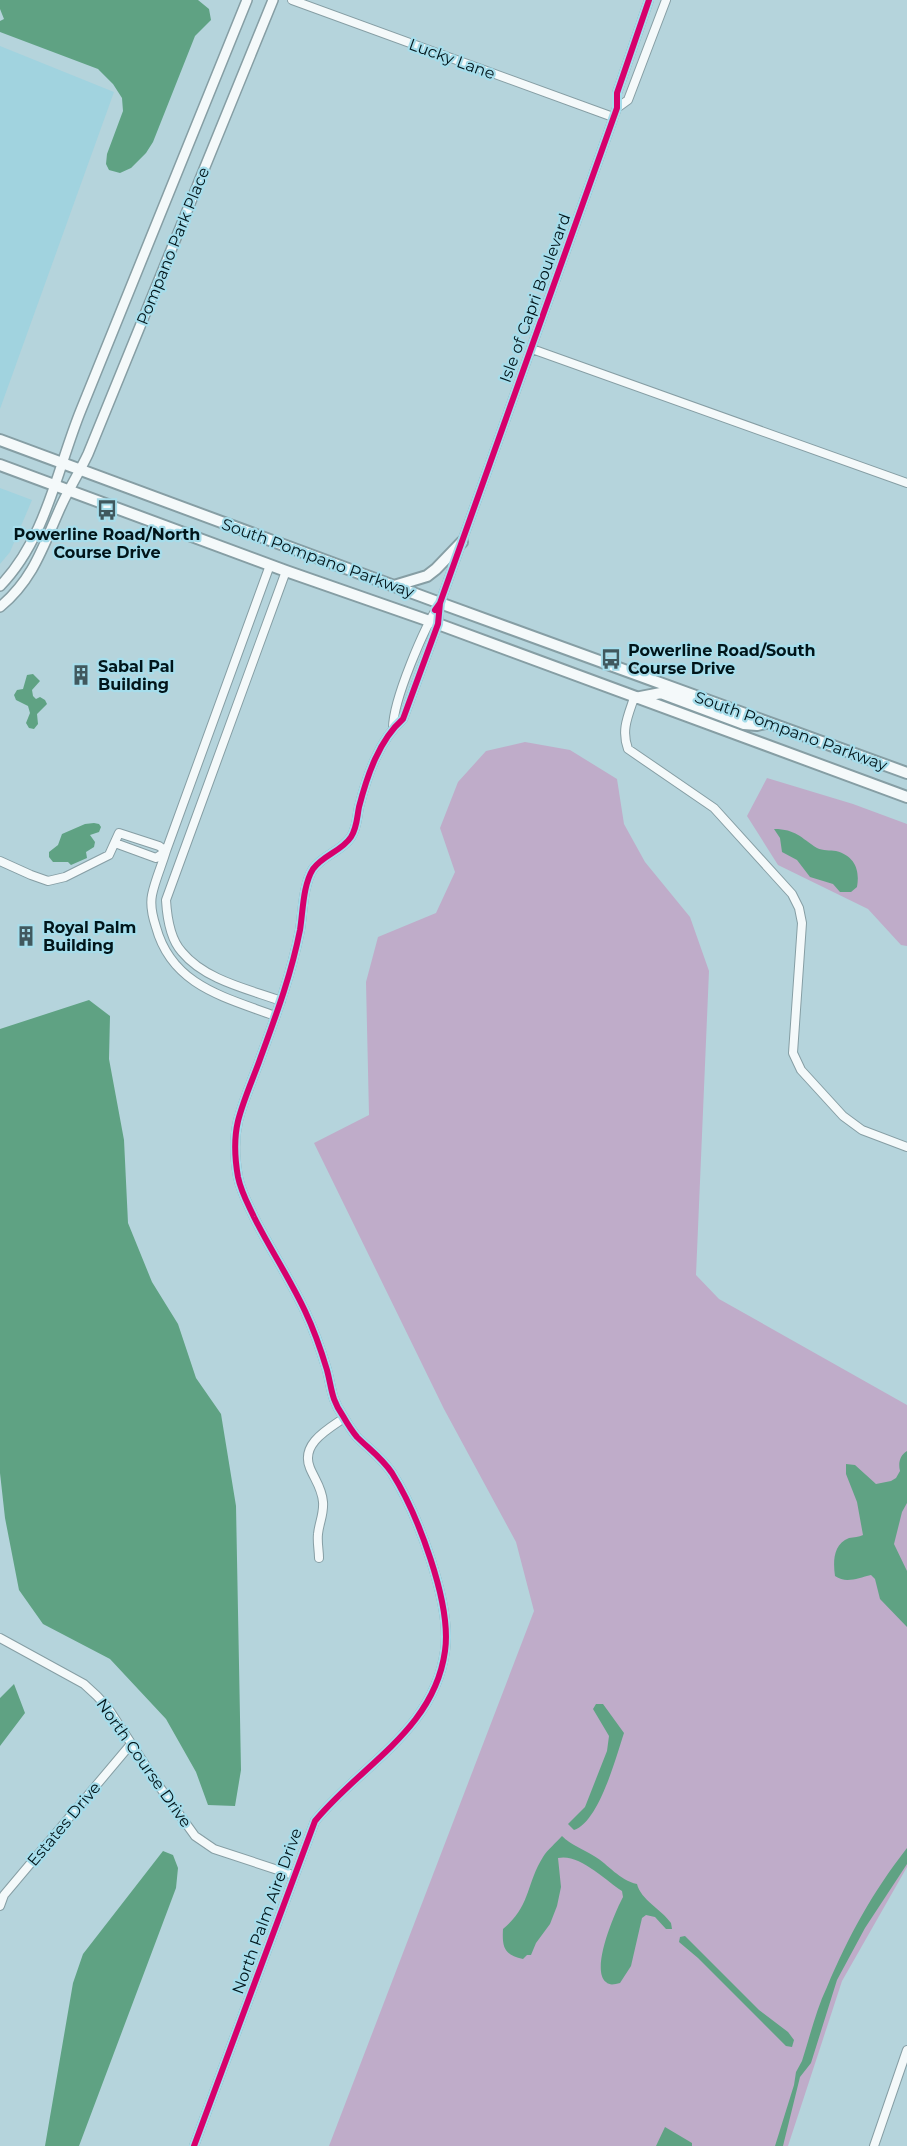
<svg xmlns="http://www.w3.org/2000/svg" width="907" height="2146" viewBox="0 0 907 2146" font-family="Montserrat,sans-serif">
<rect width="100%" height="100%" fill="#b5d4dc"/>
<path fill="#a1d3df" d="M0,46L114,92L0,409Z
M0,488L32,500L10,552L0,564Z"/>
<path fill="#bfacc9" d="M525,742L570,750L617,779L624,824L645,862L690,917L709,971L696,1275L719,1299L907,1405V1867L842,1981L788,2146H329L534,1611L516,1542L444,1409L314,1143L369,1115L366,982L378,937L436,913L455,872L440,828L458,782L486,751Z
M767,778L853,804L907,824V946L901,945L868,909L778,865L747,816Z"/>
<path fill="#5fa283" d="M0,0H198L209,9L211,20L195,36L153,142L146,153L131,168L120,173L109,170L106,164L107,154L123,111L122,98L113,84L98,69L0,32V21L4,19L0,9Z
M33,674L40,681L32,690L33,696L36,699L40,697L45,700L47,704L37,714L38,724L34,729L29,728L26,723L30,713L28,706L16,700L14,695L17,690L23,689L27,675Z
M94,823L99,824L101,827L99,832L90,835L95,842L94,847L86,852L87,858L71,865L68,862H53L49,857V852L58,845L62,834L85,824Z
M774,829C796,829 801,838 817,848C823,851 830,850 836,851C855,856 860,870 857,887L851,892H840L833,884L810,877L797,860L782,852L780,838Z
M89,1000L110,1016L109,1059L124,1140L128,1223L152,1282L178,1324L196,1378L221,1414L236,1506L241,1770L235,1806L208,1805L196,1772L166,1719L110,1659L43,1624L19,1590L5,1518L0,1473V1029Z
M907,1451V1503L902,1512L894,1544L907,1571V1627L880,1599L875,1579L871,1575C858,1578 846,1584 835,1576C833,1562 833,1544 849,1538C854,1537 859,1537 863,1535L857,1502L846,1474V1464L855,1465L876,1484L891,1481L896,1478L900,1471C898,1463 900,1455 907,1451Z
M14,1684L25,1713L0,1746V1698Z
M596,1704H603L624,1733C616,1757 599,1822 574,1830L568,1824L585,1807L607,1751L609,1736L593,1709Z
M562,1836C571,1845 583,1849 594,1856C609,1865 619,1880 637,1884C641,1900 661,1909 671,1923L672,1929H666L655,1917L646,1915L642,1918L631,1966L620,1983C615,1984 610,1986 606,1982C590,1970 615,1912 623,1897L622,1891C605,1880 579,1853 558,1858L561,1887L557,1906L550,1924L536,1943L531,1955H527L523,1959C504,1955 502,1947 503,1929C531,1906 526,1884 543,1857C548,1849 556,1843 562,1836Z
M907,1848V1864L865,1928L837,1980L811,2063L800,2077L783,2146H775L794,2085L796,2072L802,2061C810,2036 816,2010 827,1987C849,1935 872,1893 907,1848Z
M163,1851L173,1855L178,1868L176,1888L79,2146H45L73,1983L83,1954Z
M685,1936L759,2010L788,2032L794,2040L792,2047L786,2046L698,1958L679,1942L680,1937Z
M665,2127L692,2143V2146H656Z"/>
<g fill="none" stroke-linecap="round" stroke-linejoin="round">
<g stroke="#869ea4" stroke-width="10">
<path id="minor" d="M292,0L613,117
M617,108L628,100L666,0
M532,349L907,483
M270,565L166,851C162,865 155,880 152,895C150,905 153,918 156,927C172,986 225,997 275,1016
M634,698C628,716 621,730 628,749L714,808L792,894L799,908L802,923L793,1053L801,1070L843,1116L862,1130L907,1147
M393,728C393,700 424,628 440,603L617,108V93L649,0
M0,861L31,875L48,881L65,877L109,855L119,833L159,846L166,851L156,858L115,843
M281,1001C248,989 205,980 182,952C170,939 167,917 166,900L286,571
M319,1558C319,1550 317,1542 318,1534C319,1523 324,1514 323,1502C322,1488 315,1480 310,1468C300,1444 328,1429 344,1418
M0,1638L84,1684L97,1696L108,1708L159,1786L195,1836L214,1849L293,1875
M0,1906L4,1895L131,1744
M194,2146L315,1821C362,1764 434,1730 445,1651C452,1603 417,1513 392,1473C382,1458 369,1449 357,1437C352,1431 347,1423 343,1416C331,1399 332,1389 327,1370C321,1350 314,1330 305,1311C290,1279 270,1249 254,1217C248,1204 241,1192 238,1177C235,1160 234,1138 238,1121C243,1101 252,1081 259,1062C275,1018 291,976 300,930C303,911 303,885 313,869C323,855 342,851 351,837C357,828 357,817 359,807C367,776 379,740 403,719L438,624L440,603
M874,2146L907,2050"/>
</g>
<g stroke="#869ea4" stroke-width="12">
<path id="tertiary" d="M0,586C46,539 57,469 81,410C136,273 191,136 247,0
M0,607C35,578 44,543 62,504C70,487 80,471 88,454L273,0"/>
</g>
<g stroke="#869ea4" stroke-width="14">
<path id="secondary" d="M0,440L440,603L907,773
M0,465L286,571L438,624L907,797
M394,586L427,576L436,569L462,542
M635,698L661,693L744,724L757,725L766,723"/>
</g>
<use href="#minor" stroke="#f4f9fa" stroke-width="8"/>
<use href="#tertiary" stroke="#f4f9fa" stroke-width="9"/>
<use href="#secondary" stroke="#f4f9fa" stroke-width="10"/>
<g stroke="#a6ddeb" stroke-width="10">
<path id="cycleway" d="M435,610L440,603L617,108V93L649,0
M194,2146L315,1821C362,1764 434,1730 445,1651C452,1603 417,1513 392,1473C382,1458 369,1449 357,1437C352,1431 347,1423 343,1416C331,1399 332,1389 327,1370C321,1350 314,1330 305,1311C290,1279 270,1249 254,1217C248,1204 241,1192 238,1177C235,1160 234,1138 238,1121C243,1101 252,1081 259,1062C275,1018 291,976 300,930C303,911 303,885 313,869C323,855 342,851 351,837C357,828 357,817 359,807C367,776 379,740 403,719L438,624L440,603"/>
</g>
<use href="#cycleway" stroke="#d6006c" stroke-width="6"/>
</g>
<defs>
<g id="bus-bare" transform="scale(1.62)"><path d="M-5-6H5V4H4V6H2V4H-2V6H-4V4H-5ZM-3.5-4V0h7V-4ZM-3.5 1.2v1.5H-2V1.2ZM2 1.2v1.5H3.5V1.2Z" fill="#40585e" stroke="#a6ddeb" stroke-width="2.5" paint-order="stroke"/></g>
<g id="building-bare" transform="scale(1.62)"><path d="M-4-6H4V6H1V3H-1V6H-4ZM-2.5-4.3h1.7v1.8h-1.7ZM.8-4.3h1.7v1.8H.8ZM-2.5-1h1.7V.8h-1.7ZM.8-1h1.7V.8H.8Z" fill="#40585e" stroke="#a6ddeb" stroke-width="2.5" paint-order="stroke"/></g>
</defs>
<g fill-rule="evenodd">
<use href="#bus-bare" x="107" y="510"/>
<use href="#bus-bare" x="611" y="659"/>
<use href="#building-bare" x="81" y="675"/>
<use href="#building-bare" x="26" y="936"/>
</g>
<g text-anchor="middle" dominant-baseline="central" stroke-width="4.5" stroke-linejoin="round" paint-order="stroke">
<g font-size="16" fill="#01151a" stroke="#a6ddeb">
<text transform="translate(452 59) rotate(20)">Lucky Lane</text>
<text transform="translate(173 246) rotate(-68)">Pompano Park Place</text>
<text transform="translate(535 298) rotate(-70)">Isle of Capri Boulevard</text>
<text transform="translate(318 558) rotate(20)">South Pompano Parkway</text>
<text transform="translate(791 731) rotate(20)">South Pompano Parkway</text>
<text transform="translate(144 1763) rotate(55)">North Course Drive</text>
<text transform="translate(64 1824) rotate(-50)">Estates Drive</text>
<text transform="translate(267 1911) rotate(-70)">North Palm Aire Drive</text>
</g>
<g font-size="16" font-weight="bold" fill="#01151a" stroke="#a6ddeb" text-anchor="start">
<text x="107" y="534" text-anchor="middle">Powerline Road/North<tspan x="107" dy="18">Course Drive</tspan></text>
<text x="628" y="650">Powerline Road/South<tspan x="628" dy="18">Course Drive</tspan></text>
<text x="98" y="666">Sabal Pal<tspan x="98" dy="18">Building</tspan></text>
<text x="43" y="927">Royal Palm<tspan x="43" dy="18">Building</tspan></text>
</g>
</g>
</svg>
